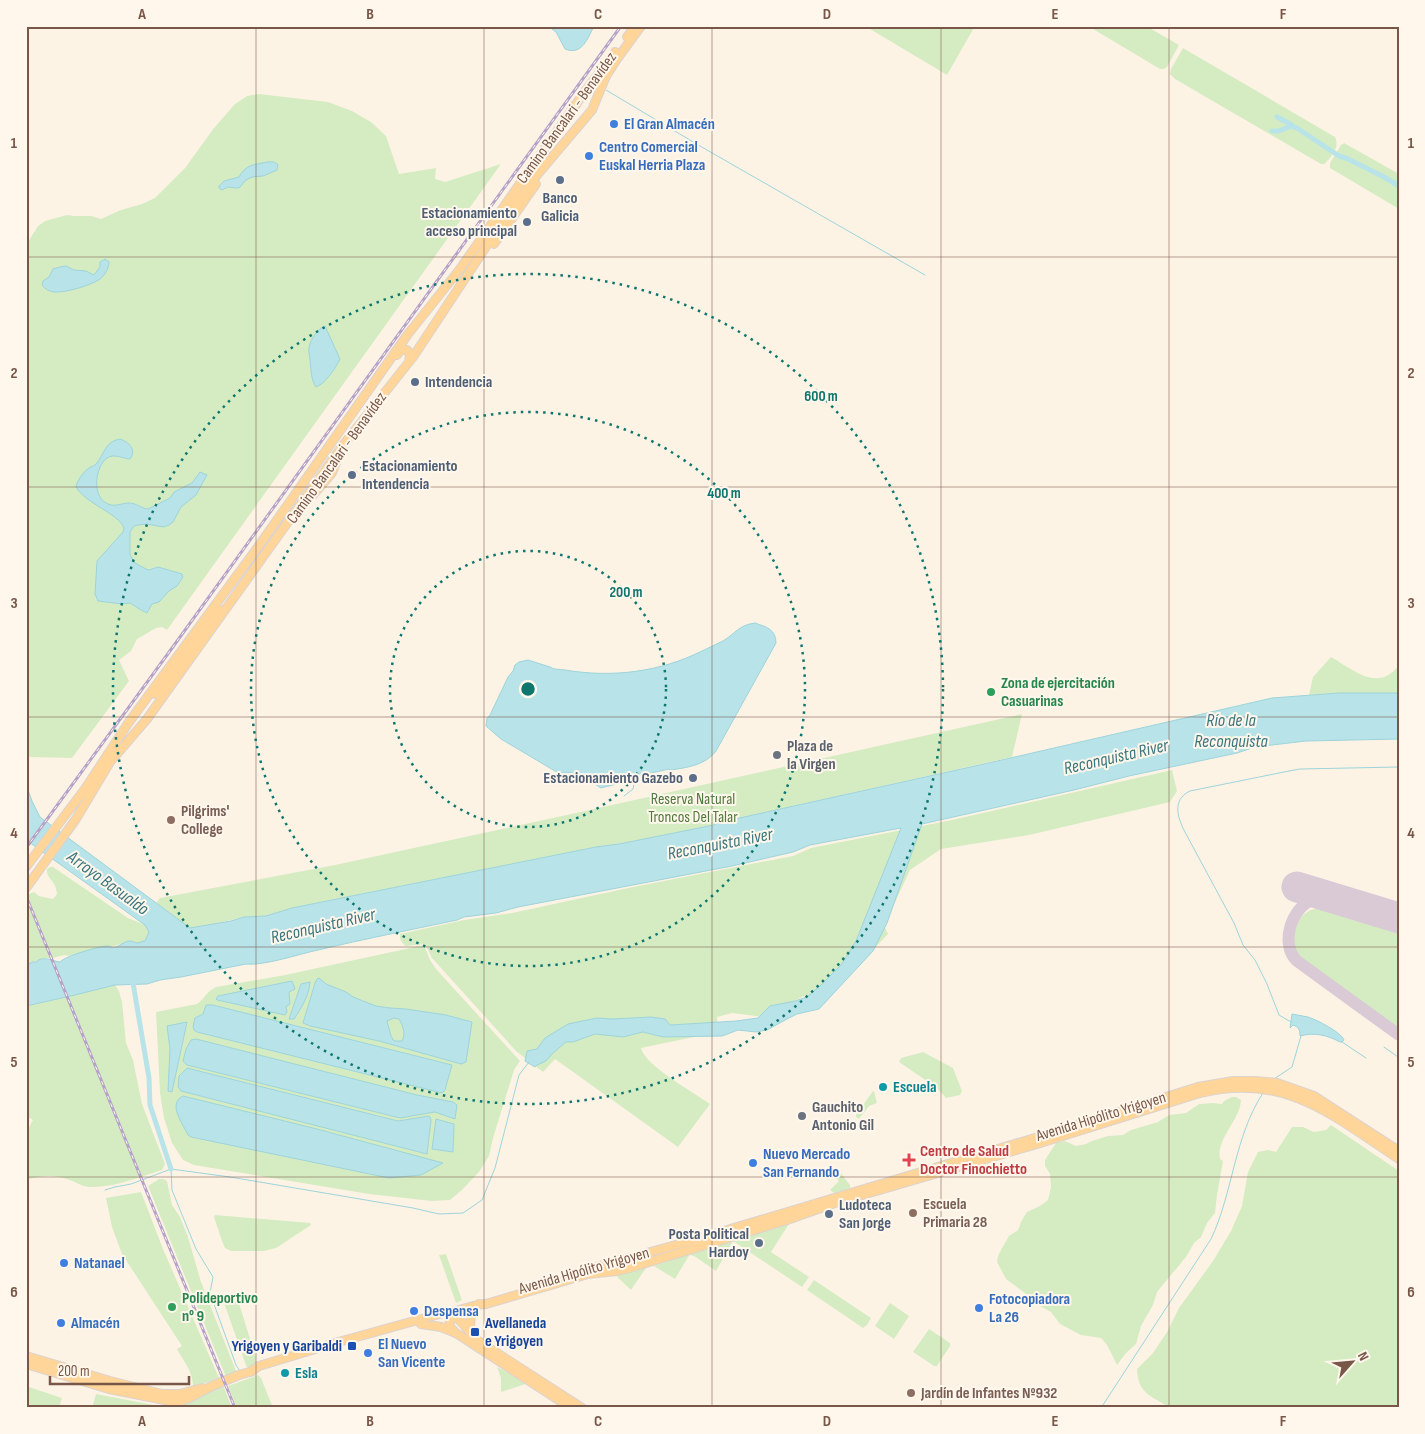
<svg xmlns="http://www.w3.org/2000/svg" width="1425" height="1434" viewBox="0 0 1425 1434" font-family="'Sofia Sans Condensed',sans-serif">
<rect width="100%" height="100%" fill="#fdf3e5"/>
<path fill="#d5ecc2" d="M865,26H975L947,75Z
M1088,26H1146L1179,45L1167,67L1164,69H1160Z
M1183,48L1335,137C1340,147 1332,157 1324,164H1321L1175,79L1170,74L1171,69Z
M259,94L328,102L352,111L371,122L386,136L399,174L436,168L435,179L445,182L501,164L167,630L162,627L156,628L137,639L131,651L119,660L129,681L72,758L29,757L26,747V365L29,363L26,353V245L38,226L45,221L67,215L74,216H91L101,219L121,210L142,204L155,198L185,168L214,128L235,104L247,96Z
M1344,143L1399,174V209L1330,168V163L1341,145Z
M1331,657C1354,670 1378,693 1399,665V693H1339L1309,695L1313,677Z
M1022,714L1012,757L718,823L714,825L619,844L596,847L292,908L266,916L244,917L196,928H190L156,903L160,898L335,865L585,811Z
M1172,770L1177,791L1170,802L1029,835L941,849L910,870L884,926L888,934L817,1008L806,995L763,1017L732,1013L717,1017L718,1032L641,1048C644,1065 695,1093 710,1104L678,1147L555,1059L543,1072L516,1051L432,958L425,944L406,946C402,943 399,939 400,934L464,920L512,913L633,887L793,856L811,848L952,820Z
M50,867H53L128,918L145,925L150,932L145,941L137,943H124L111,947L108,946L69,956L64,955L53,958H44L26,965V895L34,892L39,896L53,899L57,894C57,894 56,887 55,886C52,879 46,877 47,869Z
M1321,908L1343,912L1399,929V1029L1304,961C1293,952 1292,942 1296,929C1298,922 1300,917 1306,913C1310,909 1315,909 1321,908Z
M424,945L430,960L436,969L520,1061L514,1070L493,1138L489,1156L479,1172L462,1190L450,1200L432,1201L369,1194L194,1165L183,1160L172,1143L164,1118L160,1093L156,1012L197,1004C205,999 204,993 216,987L285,975Z
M115,985L119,991L122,1002L126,1043L133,1060L142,1104L165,1164L162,1170C139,1177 114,1188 90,1187C84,1187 77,1183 72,1181C55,1174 43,1175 26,1180V1133L33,1120L26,1116V1006L75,995Z
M923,1052L953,1068L962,1091L960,1095L946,1098L937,1088L899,1062L901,1058Z
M873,1091H874L877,1103L869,1106L859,1119L856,1117V1115Z
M1232,1097H1236L1241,1100C1240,1121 1216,1138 1220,1159L1223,1161L1217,1195L1215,1213L1207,1223L1201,1237L1194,1243L1186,1257L1157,1292L1153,1305L1141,1326L1136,1344L1126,1353L1117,1365L1107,1345L1101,1338L1081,1335L1060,1324L1051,1312L1040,1306L1029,1296L1006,1279L997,1262L998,1256L1002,1248L1009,1236L1018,1230L1022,1220L1027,1212L1040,1206L1048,1200L1051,1187L1050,1174L1045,1166V1160L1056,1143L1065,1141L1076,1146L1086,1144L1092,1141L1108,1136L1123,1135L1131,1130L1158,1122L1169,1115L1186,1113L1199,1104L1213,1103L1222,1104L1224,1101Z
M1331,1125L1399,1171V1408H1171C1151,1396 1138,1394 1137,1369L1153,1353L1167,1332L1179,1308L1213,1261L1231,1231L1242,1206L1248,1172L1258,1152L1268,1150L1276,1152L1292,1127H1303L1314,1132L1326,1130Z
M836,1167L850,1185V1189L834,1193L830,1190L839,1181L830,1173Z
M159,1179H163L167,1181L172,1205L180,1217L188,1237L201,1282L236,1371L226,1377L148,1186Z
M141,1192L163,1249L219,1378L193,1388C193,1371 185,1364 177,1349L182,1346L122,1254L112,1227L106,1198Z
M215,1215L310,1223L311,1225L276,1248L264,1251H231L225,1248L222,1241L214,1217Z
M789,1224L771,1252L809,1277L802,1287L733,1241L716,1271L694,1256L690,1255V1254Z
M446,1254L462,1300L456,1303L439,1255Z
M690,1254L675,1279L654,1266Z
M646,1268L631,1290L617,1277L619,1274Z
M814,1280L871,1318L867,1325L863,1328L807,1290Z
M234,1296L237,1297L256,1358V1365L247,1368L223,1300Z
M890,1303L909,1316L894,1339L875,1326Z
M929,1329L950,1343V1346L937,1366H934L913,1352Z
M497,1367L525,1381L526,1384L501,1392V1378Z
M258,1375L261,1378L273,1408H237L228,1386Z
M223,1385L232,1408H92L96,1394L164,1407Z
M26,1386L62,1398L59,1408H26Z"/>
<path fill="#b8e3e8" stroke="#9dd4db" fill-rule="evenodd" d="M548,26H594C588,38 582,56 565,49L556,32Z
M267,162C272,162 275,161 278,165L277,170L263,176L252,177L246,180L239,188H236L228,187L222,190L219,188V186L224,181L239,177C246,164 254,165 267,162Z
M105,259L109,262C109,268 105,275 100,279C92,285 65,293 55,292C50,292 45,289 42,285L43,281L49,277L53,269L60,267L66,266L74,270L86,271L94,275L100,267V262Z
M325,326L340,359C335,369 326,383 316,387C311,380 311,369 310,360C310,356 308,352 309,348C310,340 317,329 325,326Z
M120,439C129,442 137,450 130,459C124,459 114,453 107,458C95,467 92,495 106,503C114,508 121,503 129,503C136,503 141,508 148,509L170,498L174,492L192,483L200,472L207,475L196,495L181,507L173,522L169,525L163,527L147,524L138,525L134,526L130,532V555L135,563L146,569L149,570L158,567L182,574L183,577L177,586L169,591L159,602L152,604L147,613L141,610L130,603L122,604L98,601L95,594L97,561L123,532L124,528C118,513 86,504 76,487C77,481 83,472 89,468C93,465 92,468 96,464C104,455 105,441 120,439Z
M755,623C766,627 776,629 776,643L716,751C706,765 686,768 670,770L669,769L647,774L639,778L601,788C591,782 589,777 576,773C569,772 562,774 555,771L501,739L486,726L487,718L490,715L508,677L513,671L515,665L519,662L528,660L550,667C555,670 559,669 565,670C612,678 660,672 702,651C709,648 716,644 723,641C736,633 739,625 755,623Z
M1339,693H1399V739L1306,741L1255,747L1237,753L1129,776L1074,790L922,824L887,923L873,951L819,1009L797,1014L787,1019L767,1030L756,1032L738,1030L722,1036L663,1037L643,1032L623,1037L595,1034L573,1042H566L553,1053L546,1061L537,1065L535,1067L525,1061L527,1051L537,1049L545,1038L568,1024L597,1018L612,1019L651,1017L665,1019L670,1025L736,1021L758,1018L770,1006L795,1001L807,997L821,985L841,965L856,941L901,828L810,845L793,852L732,866L518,907L496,913L464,917L457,920C410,930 364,939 318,950C299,954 264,966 246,964L181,977L160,980L147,984L115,985L75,995L26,1006V965L33,962H36C43,955 52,961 60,962C65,956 100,946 108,946C115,947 108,949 116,947C121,945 125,941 130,941C133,941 135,943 137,943C140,943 142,941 145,941L149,932L145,925L26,840V784L32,801L40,817L190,928L231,921L244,917L266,916L292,908L596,847L619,844L714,825L717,823L993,762L1272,698Z
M319,978L326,984L346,992L353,997L376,1006L390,1008L406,1009L446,1015L472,1022L466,1062L461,1064L379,1041L310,1026L303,1023L315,983L317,979ZM394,1018L399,1019C403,1026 406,1034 402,1041H394L391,1036L387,1021Z
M292,981L295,989L289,992L290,1004L286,1007L287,1012L285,1015L217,1000L216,999L218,996Z
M310,982C309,996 302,1007 294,1019H289L301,984Z
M206,1005H213L452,1065L445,1090L442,1093L197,1032L194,1030L193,1027L195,1018L203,1014Z
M1292,1014C1297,1015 1303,1016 1308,1017C1317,1020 1341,1032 1344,1040L1342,1042H1340C1327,1035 1314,1032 1300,1036C1300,1030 1299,1027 1293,1025L1290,1028Z
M187,1022L172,1092L168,1091L170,1049L167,1026Z
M196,1039L417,1095L453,1102L457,1105L455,1119L435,1112L400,1118L187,1065L183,1061L186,1049L191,1040Z
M187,1068L398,1121L429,1116L430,1117L431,1120L427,1154L181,1091L178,1087L179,1076Z
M183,1096L317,1129L443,1163L421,1175L389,1178L191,1137L188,1135C183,1124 167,1104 183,1096Z
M436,1119L454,1124L453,1152L432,1149Z"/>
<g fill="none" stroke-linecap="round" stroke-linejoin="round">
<path stroke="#9dd4db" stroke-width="1" d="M606,90L700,146L925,275
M624,796L633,789L635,779
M1291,1022L1279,1015L1267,984L1255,960L1243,945L1234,923L1186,834C1178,819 1171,800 1190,791L1289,771L1300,769L1399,767
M1342,1042L1366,1058
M1384,1047L1398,1057L1399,1060
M1274,1079L1292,1067L1301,1036
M171,1170L172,1190L196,1249L213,1277L210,1293L236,1365L240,1371
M105,1190L115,1187L131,1184L171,1169L230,1177L413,1208L439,1214L463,1213L482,1200L495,1168L519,1075L529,1062
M1101,1408L1211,1239C1233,1193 1234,1137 1263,1093"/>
<path stroke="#b8e3e8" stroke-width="5" d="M1277,117L1292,125
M1272,131H1279L1291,126L1297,128L1339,156L1346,158L1384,177L1399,186
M132,977L149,1078L150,1105L171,1169"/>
<path stroke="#d9cad6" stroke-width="12" d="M1351,903C1339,900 1327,895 1315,899C1292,905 1279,944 1297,961L1399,1035"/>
<path stroke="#d9cad6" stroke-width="31" d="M1297,887L1399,918"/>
<g stroke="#dcd3cf" stroke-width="10">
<path id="major" d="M627,37L635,26
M494,244L536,184
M397,355L401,350H407L410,354L409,362
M313,495L332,473L338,458
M155,694L209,623L218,609
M26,867L85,789L129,722L258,547L408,334L460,269L586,90L615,52
M26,888L76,819L110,762L147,719L343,445L413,357L503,221L537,175L592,110L606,76L617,59L641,26
M585,1270L694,1240L1035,1138L1198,1087L1233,1081H1255L1277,1083L1314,1096L1399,1151
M449,1313C463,1319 468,1333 480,1342L582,1408
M449,1313L450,1327L456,1333
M421,1324L441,1327L456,1333L571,1408
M471,1334C469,1321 470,1313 479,1304
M26,1356L110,1381L162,1394H180L202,1388
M26,1364L109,1389L170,1401H181L189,1398L212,1386L239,1375L253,1371
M250,1372L259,1366L335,1343L443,1313C458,1313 471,1304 486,1304L588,1274L617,1271L633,1267L787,1220L835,1203L1037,1144L1200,1093C1285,1072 1332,1115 1399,1159"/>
</g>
<use href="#major" stroke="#ffd59a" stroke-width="8"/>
<g stroke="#b5a2c8" stroke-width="3">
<path id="rail" d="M26,848L175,644L621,26
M26,896L235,1408"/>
</g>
<use href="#rail" stroke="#fff7ec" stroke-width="1" stroke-dasharray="4" stroke-linecap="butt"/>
</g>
<path fill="none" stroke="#785748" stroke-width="1" stroke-opacity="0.55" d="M256,26V1408M484,26V1408M712,26V1408M941,26V1408M1169,26V1408M26,257H1399M26,487H1399M26,717H1399M26,947H1399M26,1177H1399"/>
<g fill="none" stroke="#0f766e" stroke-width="2.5" stroke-dasharray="2.5 5">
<circle cx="528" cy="689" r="138"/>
<circle cx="528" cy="689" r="277"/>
<circle cx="528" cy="689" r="415"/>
</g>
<g fill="#3f7fe0" stroke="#fff7ec" stroke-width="2">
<circle cx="614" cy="124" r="5"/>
<circle cx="589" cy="156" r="5"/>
<circle cx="753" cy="1163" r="5"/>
<circle cx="64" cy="1263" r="5"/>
<circle cx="979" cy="1308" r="5"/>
<circle cx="414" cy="1311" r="5"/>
<circle cx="61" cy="1323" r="5"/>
<circle cx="368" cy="1353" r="5"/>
</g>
<g fill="#5c6f8a" stroke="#fff7ec" stroke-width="2">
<circle cx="560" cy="180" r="5"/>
<circle cx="527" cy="222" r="5"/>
<circle cx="415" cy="382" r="5"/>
<circle cx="352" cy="475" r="5"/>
<circle cx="693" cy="778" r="5"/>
<circle cx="829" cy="1214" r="5"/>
<circle cx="759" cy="1243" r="5"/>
</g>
<g fill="#2e9e5b" stroke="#fff7ec" stroke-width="2">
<circle cx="991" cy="692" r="5"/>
<circle cx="172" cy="1307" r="5"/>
</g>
<g fill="#6b7280" stroke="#fff7ec" stroke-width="2">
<circle cx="777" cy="755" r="5"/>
<circle cx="802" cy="1116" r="5"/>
</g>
<g fill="#8d6e63" stroke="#fff7ec" stroke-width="2">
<circle cx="171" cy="820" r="5"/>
<circle cx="913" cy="1213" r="5"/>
<circle cx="911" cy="1393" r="5"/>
</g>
<g fill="#0f9aa8" stroke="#fff7ec" stroke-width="2">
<circle cx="883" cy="1087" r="5"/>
<circle cx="285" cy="1373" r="5"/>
</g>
<path fill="#e0444e" stroke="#fff7ec" stroke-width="2" d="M906.5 1152.5h5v5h5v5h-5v5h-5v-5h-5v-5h5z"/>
<g fill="#1a4fb4" stroke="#fff7ec" stroke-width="2">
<rect x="470" y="1327" width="10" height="10" rx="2.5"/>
<rect x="347" y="1341" width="10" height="10" rx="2.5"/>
</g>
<g text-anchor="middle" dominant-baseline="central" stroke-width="4" stroke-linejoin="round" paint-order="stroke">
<g font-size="16" fill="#785748" stroke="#fff7ec">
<text transform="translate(567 118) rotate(-54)">Camino Bancalari - Benavídez</text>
<text transform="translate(337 458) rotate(-54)">Camino Bancalari - Benavídez</text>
<text transform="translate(1101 1117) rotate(-17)">Avenida Hipólito Yrigoyen</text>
<text transform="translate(584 1271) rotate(-16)">Avenida Hipólito Yrigoyen</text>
</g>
<g font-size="16" font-weight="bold" fill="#366cbe" stroke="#fff7ec" text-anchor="start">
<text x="624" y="124">El Gran Almacén</text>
<text x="599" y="147">Centro Comercial<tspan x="599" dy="18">Euskal Herria Plaza</tspan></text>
<text x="763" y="1154">Nuevo Mercado<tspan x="763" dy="18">San Fernando</tspan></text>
<text x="74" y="1263">Natanael</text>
<text x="989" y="1299">Fotocopiadora<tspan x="989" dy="18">La 26</tspan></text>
<text x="424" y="1311">Despensa</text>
<text x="71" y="1323">Almacén</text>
<text x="378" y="1344">El Nuevo<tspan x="378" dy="18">San Vicente</tspan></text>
</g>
<g font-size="16" font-weight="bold" fill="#4e5e75" stroke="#fff7ec" text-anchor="end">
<text x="560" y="198" text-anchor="middle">Banco<tspan x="560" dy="18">Galicia</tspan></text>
<text x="517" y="213">Estacionamiento<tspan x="517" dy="18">acceso principal</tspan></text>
<text x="425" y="382" text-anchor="start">Intendencia</text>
<text x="362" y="466" text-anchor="start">Estacionamiento<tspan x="362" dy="18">Intendencia</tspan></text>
<text x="683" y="778">Estacionamiento Gazebo</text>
<text x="839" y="1205" text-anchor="start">Ludoteca<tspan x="839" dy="18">San Jorge</tspan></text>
<text x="749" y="1234">Posta Political<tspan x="749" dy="18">Hardoy</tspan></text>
</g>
<g font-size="16" font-weight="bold" fill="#27864d" stroke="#fff7ec" text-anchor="start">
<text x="1001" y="683">Zona de ejercitación<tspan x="1001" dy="18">Casuarinas</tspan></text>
<text x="182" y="1298">Polideportivo<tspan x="182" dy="18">n° 9</tspan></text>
</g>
<g font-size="16" font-weight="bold" fill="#5b616d" stroke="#fff7ec" text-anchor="start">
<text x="787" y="746">Plaza de<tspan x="787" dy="18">la Virgen</tspan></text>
<text x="812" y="1107">Gauchito<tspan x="812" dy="18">Antonio Gil</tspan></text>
</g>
<g font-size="16" fill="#51783d" stroke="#fff7ec">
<text x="693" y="799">Reserva Natural<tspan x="693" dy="18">Troncos Del Talar</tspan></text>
</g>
<g font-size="16" font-weight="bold" fill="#785e54" stroke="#fff7ec" text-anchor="start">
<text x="181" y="811">Pilgrims'<tspan x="181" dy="18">College</tspan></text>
<text x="923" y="1204">Escuela<tspan x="923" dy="18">Primaria 28</tspan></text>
<text x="921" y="1393">Jardín de Infantes Nº932</text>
</g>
<g font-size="16" font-weight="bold" fill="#0d838f" stroke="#fff7ec" text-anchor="start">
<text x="893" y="1087">Escuela</text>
<text x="295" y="1373">Esla</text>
</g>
<g font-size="16" font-weight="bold" fill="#be3a42" stroke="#fff7ec" text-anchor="start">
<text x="920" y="1151">Centro de Salud<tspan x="920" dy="18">Doctor Finochietto</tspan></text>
</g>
<g font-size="16" font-weight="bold" fill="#164399" stroke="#fff7ec" text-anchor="start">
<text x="485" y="1323">Avellaneda<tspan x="485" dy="18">e Yrigoyen</tspan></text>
<text x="342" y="1346" text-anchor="end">Yrigoyen y Garibaldi</text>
</g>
<g font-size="18" font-style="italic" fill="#3b767e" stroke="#fff7ec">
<text x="1231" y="720">Río de la<tspan x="1231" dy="21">Reconquista</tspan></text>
<text transform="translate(1116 757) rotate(-13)">Reconquista River</text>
<text transform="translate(720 844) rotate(-11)">Reconquista River</text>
<text transform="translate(108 883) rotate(36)">Arroyo Basualdo</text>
<text transform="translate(323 926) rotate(-13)">Reconquista River</text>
</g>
</g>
<circle cx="528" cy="689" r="8" fill="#0f766e" stroke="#fff7ec" stroke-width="2.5"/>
<g font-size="15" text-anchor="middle" font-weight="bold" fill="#0f766e" stroke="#fff7ec" stroke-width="4" stroke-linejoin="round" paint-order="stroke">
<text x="821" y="401">600 m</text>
<text x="724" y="498">400 m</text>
<text x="626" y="597">200 m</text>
</g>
<rect width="1425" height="1434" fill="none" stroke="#fff7ec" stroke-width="55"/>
<g transform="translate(1352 1362) rotate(63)" stroke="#fff7ec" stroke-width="4" paint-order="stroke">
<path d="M0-4L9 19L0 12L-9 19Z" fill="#785748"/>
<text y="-8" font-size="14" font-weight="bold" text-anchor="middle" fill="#785748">N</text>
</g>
<path d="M50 1376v8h139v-8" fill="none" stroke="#785748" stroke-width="2.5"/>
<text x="58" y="1376" font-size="15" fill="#785748" stroke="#fff7ec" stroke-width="4" paint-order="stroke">200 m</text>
<rect x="28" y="28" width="1370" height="1378" fill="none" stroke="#785748" stroke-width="2"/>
<g font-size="16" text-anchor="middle" font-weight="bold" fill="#785748">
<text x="142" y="19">A</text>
<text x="370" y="19">B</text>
<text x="598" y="19">C</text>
<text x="827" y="19">D</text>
<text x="1055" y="19">E</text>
<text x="1283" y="19">F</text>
<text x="14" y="148">1</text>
<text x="1411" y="148">1</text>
<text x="14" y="378">2</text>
<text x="1411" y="378">2</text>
<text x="14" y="608">3</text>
<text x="1411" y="608">3</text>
<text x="14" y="838">4</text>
<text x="1411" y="838">4</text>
<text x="14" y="1067">5</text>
<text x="1411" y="1067">5</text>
<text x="14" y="1297">6</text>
<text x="1411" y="1297">6</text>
<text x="142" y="1426">A</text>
<text x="370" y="1426">B</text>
<text x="598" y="1426">C</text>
<text x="827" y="1426">D</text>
<text x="1055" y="1426">E</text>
<text x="1283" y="1426">F</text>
</g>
</svg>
